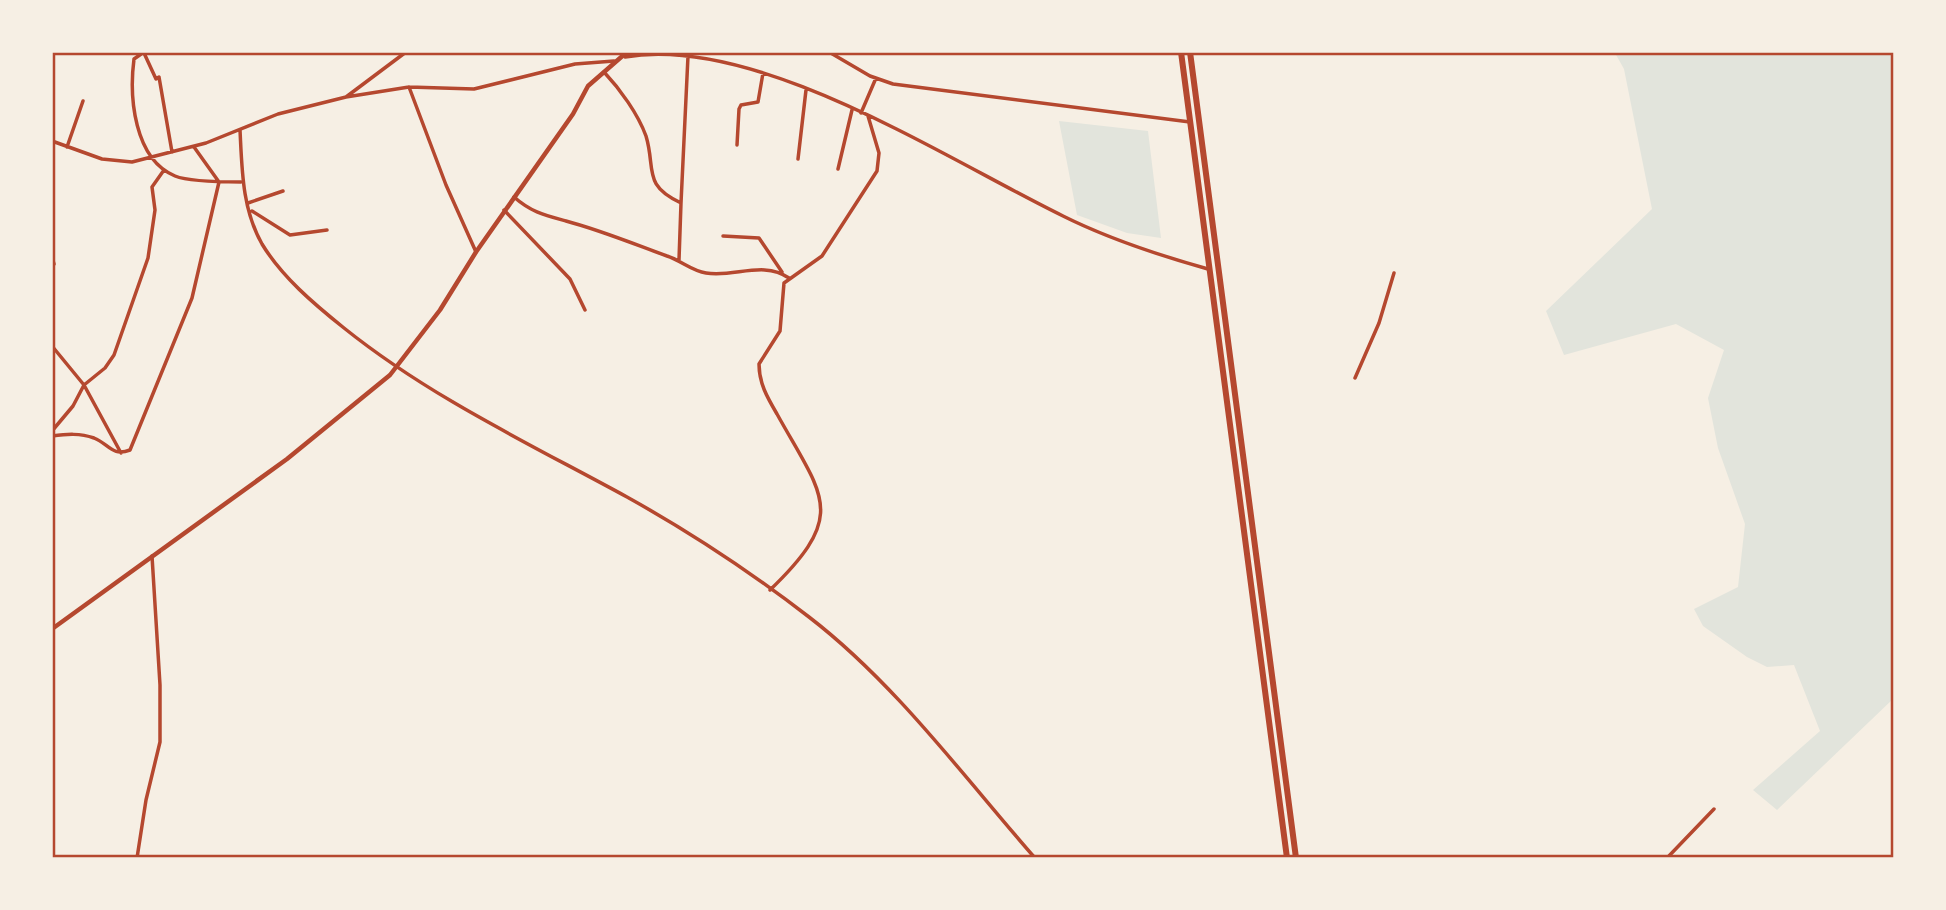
<svg xmlns="http://www.w3.org/2000/svg" width="1946" height="910" viewBox="0 0 1946 910" font-family="'Golos Text',sans-serif">
<rect width="100%" height="100%" fill="#f6efe4"/>
<path fill="#e2e4dc" d="M1615,53H1893V699L1777,810L1753,790L1820,731L1794,665L1767,667L1747,657L1703,626L1694,609L1738,587L1745,524L1718,448L1708,398L1724,350L1676,324L1564,355L1546,311L1652,209L1624,69Z
M1059,121L1148,131L1161,238L1127,233L1077,215Z"/>
<g fill="none" stroke-linecap="round" stroke-linejoin="round">
<path stroke="#b5482f" stroke-width="3.5" d="M144,52L134,59C129,97 134,159 175,176C190,182 224,182 241,182
M829,52L870,76L893,84L1190,122
M144,53L156,79L159,77L172,152
M625,57C756,34 946,159 1063,216C1109,239 1158,255 1208,269
M604,72C620,89 638,114 646,136C656,169 642,185 681,203L679,260
M409,87L446,185L476,252
M346,97L406,52
M861,113L876,78
M240,130C242,169 242,209 262,244C282,277 314,304 344,328C430,397 530,444 627,497C690,532 752,573 809,617C895,683 964,777 1035,858
M52,141L102,159L132,162L206,143L278,114L346,97L409,87L474,89L575,64L614,61
M737,145L739,109L741,105L758,102L763,73
M67,147L83,101
M798,159L806,90
M838,169L852,110
M514,197C531,212 544,215 566,221C600,230 634,244 667,256C680,260 692,271 706,273C734,278 763,260 789,278
M248,203L283,191
M681,203L688,56
M504,210L570,279L585,310
M252,211L290,235L327,230
M723,236L759,238L782,272
M52,257L54,264
M52,346L84,385L121,453
M1355,378L1379,323L1394,273
M52,431L73,406L84,385L105,368L114,355L148,258L155,210L152,187L164,170
M52,436C67,434 80,433 94,438C109,444 112,457 130,450L192,298L219,182L194,147
M770,590C849,514 823,497 777,414C767,397 759,383 759,364L780,331L784,283L822,256L877,171L879,153L868,116
M137,858L146,800L160,742V685L152,556
M1667,858L1714,809"/>
<path stroke="#b5482f" stroke-width="4.5" d="M52,629L287,459L390,375L440,310L476,252L573,114L588,86L627,52"/>
<path stroke="#b5482f" stroke-width="6" d="M1181,52L1287,858
M1190,52L1296,858"/>
</g>
<rect width="1946" height="910" fill="none" stroke="#f6efe4" stroke-width="108"/>
<rect x="54" y="54" width="1838" height="802" fill="none" stroke="#b5482f" stroke-width="2.5"/>
</svg>
